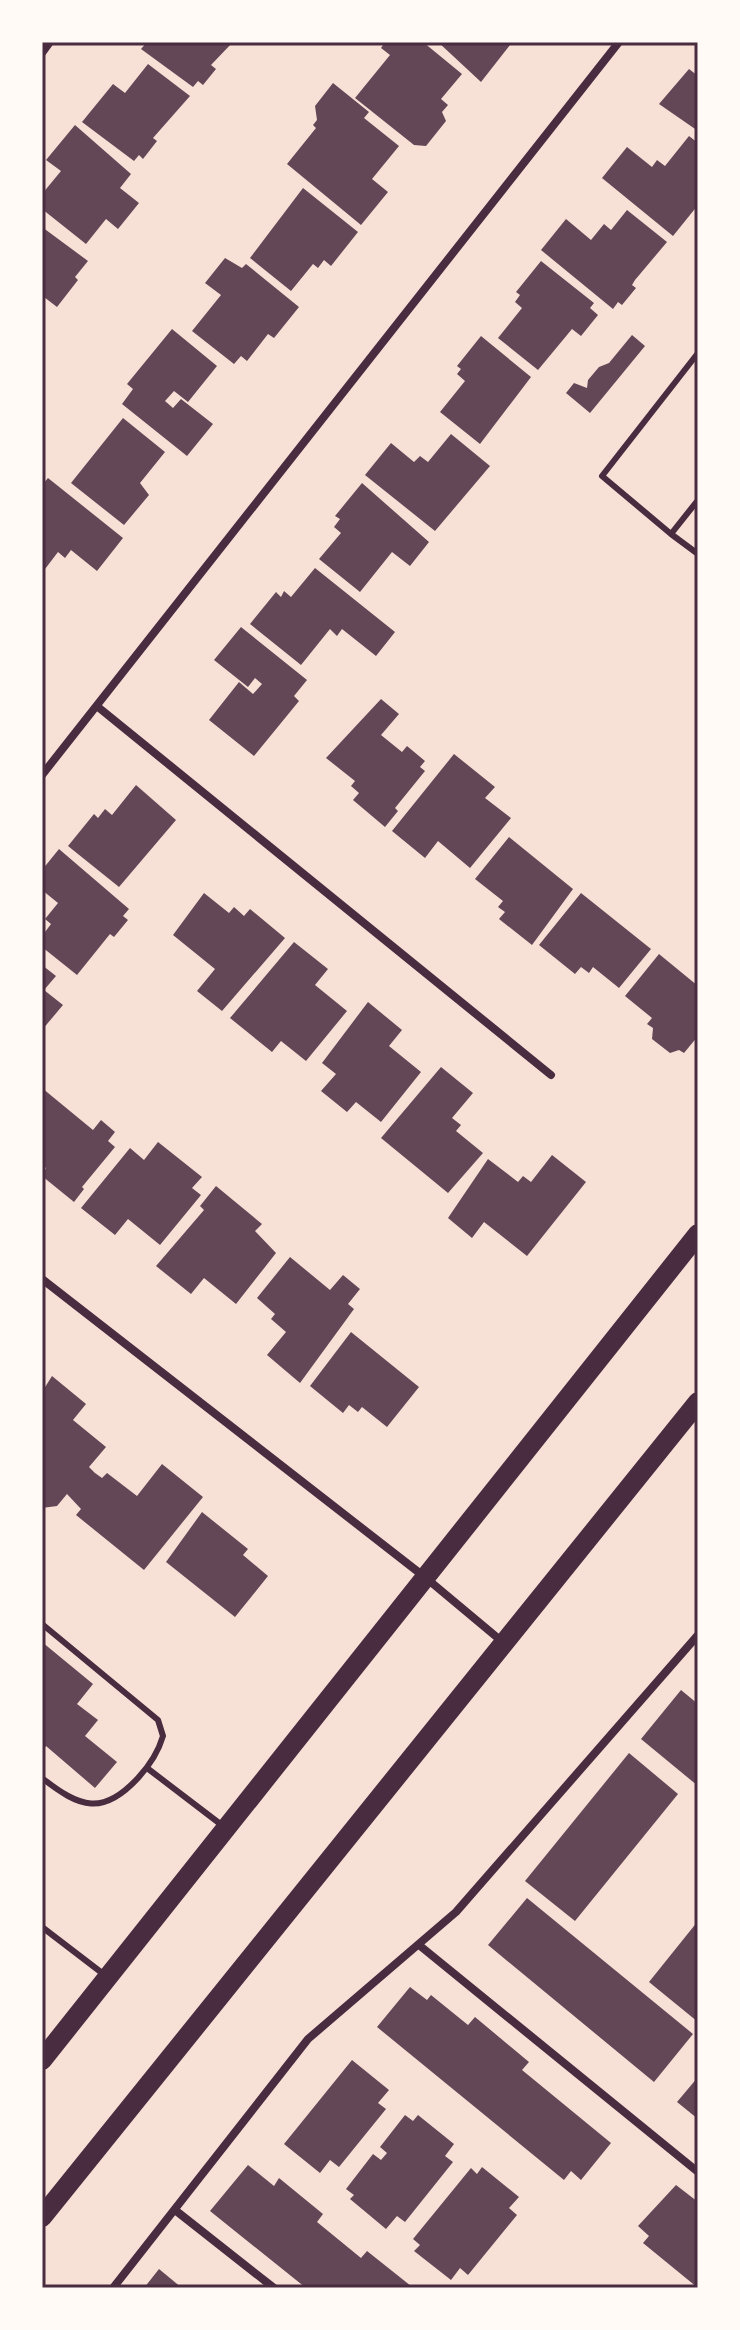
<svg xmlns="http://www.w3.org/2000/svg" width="740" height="2330" viewBox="0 0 740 2330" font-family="Roboto,sans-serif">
<rect width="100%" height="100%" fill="#f7e1d7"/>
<path fill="#644757" d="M147,42H233L211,65L216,69L203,85L198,81L193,87L141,49Z
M385,42H423L462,74L441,99L448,105L442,112L446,121L426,146L414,145L355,98L390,55L381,48Z
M438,42H507L510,45L481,82Z
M148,64L190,96L153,138L157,141L143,159L139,155L134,161L82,122L113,84L125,93Z
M689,69L698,76V131L659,104Z
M333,83L369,112L364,118L399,146L372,179L388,192L361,225L287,164L316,128L313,125L317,120L315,106Z
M75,125L131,174L120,188L139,203L118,229L106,219L86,244L42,209V194L61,171L46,160Z
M689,136L698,143V205L673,236L602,178L627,147L652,167L657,160L665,166Z
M303,188L358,232L331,266L324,260L318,268L313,264L291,291L250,258Z
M627,210L667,242L635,280L632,285L636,288L622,305L618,302L613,309L541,250L566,219L591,240L604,224L611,230Z
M42,227L88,261L75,277L78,280L57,307L44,297L42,299Z
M225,258L242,268L246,264L299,307L274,338L268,334L247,361L241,356L234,364L192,331L221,295L205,283Z
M541,261L594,303L590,308L598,315L581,336L572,329L538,370L498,338L522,308L515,302L520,295L516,292Z
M172,329L217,366L188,402L174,391L165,401L173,408L181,399L213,424L187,456L122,404L133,389L127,384Z
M632,335L645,346L590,413L566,393L574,383L587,388L588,380L599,367L609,363Z
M481,336L531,377L480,444L440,412L465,381L457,374L461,369L457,366Z
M123,418L165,452L140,483L149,495L124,525L71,483Z
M451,434L490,466L435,531L365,475L391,443L414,462L420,456L428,462Z
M48,478L123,538L97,571L71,550L65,558L58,552L42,573V485Z
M362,483L429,542L410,566L392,552L360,592L319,559L341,533L334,527L340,519L335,516Z
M315,568L395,632L376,656L342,629L337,636L330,629L301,665L250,624L276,592L281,597L284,591L291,597Z
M241,627L307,680L294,696L299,701L254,756L209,720L239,682L253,694L262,684L255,678L248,687L214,660Z
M381,699L399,714L381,735L402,752L407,746L425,761L420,767L425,771L395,808L398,811L385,827L353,800L359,793L351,786L355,781L326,758Z
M454,754L495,787L485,798L511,818L470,868L438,841L425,858L392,831Z
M136,785L176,820L119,887L68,846L94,814L98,818L105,809L112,815Z
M509,837L573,889L532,945L499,919L505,912L498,907L503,901L475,879Z
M59,849L129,909L123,916L128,920L114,937L110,934L77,975L42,947V936L51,924L45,919L58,903L42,890V870Z
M204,893L229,913L234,907L244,916L250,909L285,938L222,1011L197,991L215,969L173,935Z
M581,893L651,949L619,988L593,967L589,973L581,967L575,974L539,945Z
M294,942L328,969L315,985L347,1011L306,1061L281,1041L272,1052L230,1018Z
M659,954L698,986V1036L684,1053L679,1050L670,1053L652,1039L653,1028L647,1024L652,1018L625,996Z
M42,965L56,976L44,990L63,1005L42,1030Z
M368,1002L402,1030L389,1046L421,1072L381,1122L356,1102L347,1112L321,1091L336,1074L322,1063Z
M441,1067L473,1093L452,1118L461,1125L456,1131L483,1153L448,1193L381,1138Z
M42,1088L93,1130L101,1120L115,1132L108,1141L115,1147L82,1187L84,1189L74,1202L42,1176L46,1168L42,1165L45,1157L42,1155Z
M158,1142L202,1177L192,1188L201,1195L160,1245L128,1219L115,1235L81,1208L130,1148L144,1160Z
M552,1155L586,1182L527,1256L484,1222L472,1238L448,1218L488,1159L518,1182L523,1176L531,1182Z
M216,1186L262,1224L255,1231L276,1253L236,1304L204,1278L191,1294L156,1266L204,1210L200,1206Z
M290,1257L330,1290L343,1275L360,1289L348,1304L354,1309L300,1383L267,1355L286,1332L271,1319L275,1314L257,1298Z
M351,1332L419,1387L387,1427L362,1407L358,1412L349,1405L343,1413L310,1386Z
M52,1376L86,1404L73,1420L106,1447L89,1467L95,1473L102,1478L107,1473L137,1496L162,1464L203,1497L144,1570L76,1515L81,1509L67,1494L57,1506L42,1508V1392Z
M202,1512L248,1549L243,1555L268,1576L235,1617L166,1562Z
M42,1642L93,1684L77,1704L98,1720L85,1736L117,1762L95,1788L46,1746L42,1752Z
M681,1690L698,1704V1786L641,1739Z
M629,1753L678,1794L575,1921L525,1881Z
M527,1898L693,2034L654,2082L488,1945Z
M698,1921V2022L649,1982Z
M410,1987L427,2000L431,1995L468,2025L475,2017L529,2062L522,2070L611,2143L581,2180L571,2171L564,2180L377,2027Z
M352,2060L389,2090L378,2103L386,2109L339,2167L330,2160L320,2173L284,2144Z
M698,2077V2119L677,2102Z
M405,2115L413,2121L418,2115L454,2144L445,2156L453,2162L405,2222L397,2216L386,2229L350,2199L354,2195L346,2189L373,2154L381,2160L387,2153L380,2147Z
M248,2165L274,2186L279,2178L323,2214L317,2222L361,2258L367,2251L411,2286L306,2288L210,2211Z
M482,2167L519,2197L509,2208L517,2215L468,2275L460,2268L451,2280L414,2251L420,2245L413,2239L471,2168L477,2174Z
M676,2185L698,2202V2288L643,2243L649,2236L638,2226Z
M159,2269L182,2288H144Z"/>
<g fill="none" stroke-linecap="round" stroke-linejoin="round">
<path stroke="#4a2c40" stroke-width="6" d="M698,353L602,476L671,534L698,500
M671,534L698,554
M42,1624L158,1720L163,1736C158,1753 150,1765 138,1778C103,1816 80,1808 42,1778
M147,1768L223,1826
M42,1927L106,1976"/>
<path stroke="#4a2c40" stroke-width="8" d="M42,53L50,42
M98,707L551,1075
M42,775L619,42
M42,1279L426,1578L505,1644
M419,1945L698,2172
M175,2210L274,2288
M113,2288L308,2039L456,1912L698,1635"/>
<path stroke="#4a2c40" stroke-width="20" d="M42,2060L698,1234
M42,2217L698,1402"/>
</g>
<rect width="740" height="2330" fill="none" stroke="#fffaf5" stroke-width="88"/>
<rect x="44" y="44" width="652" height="2242" fill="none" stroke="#4a2c40" stroke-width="3"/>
</svg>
